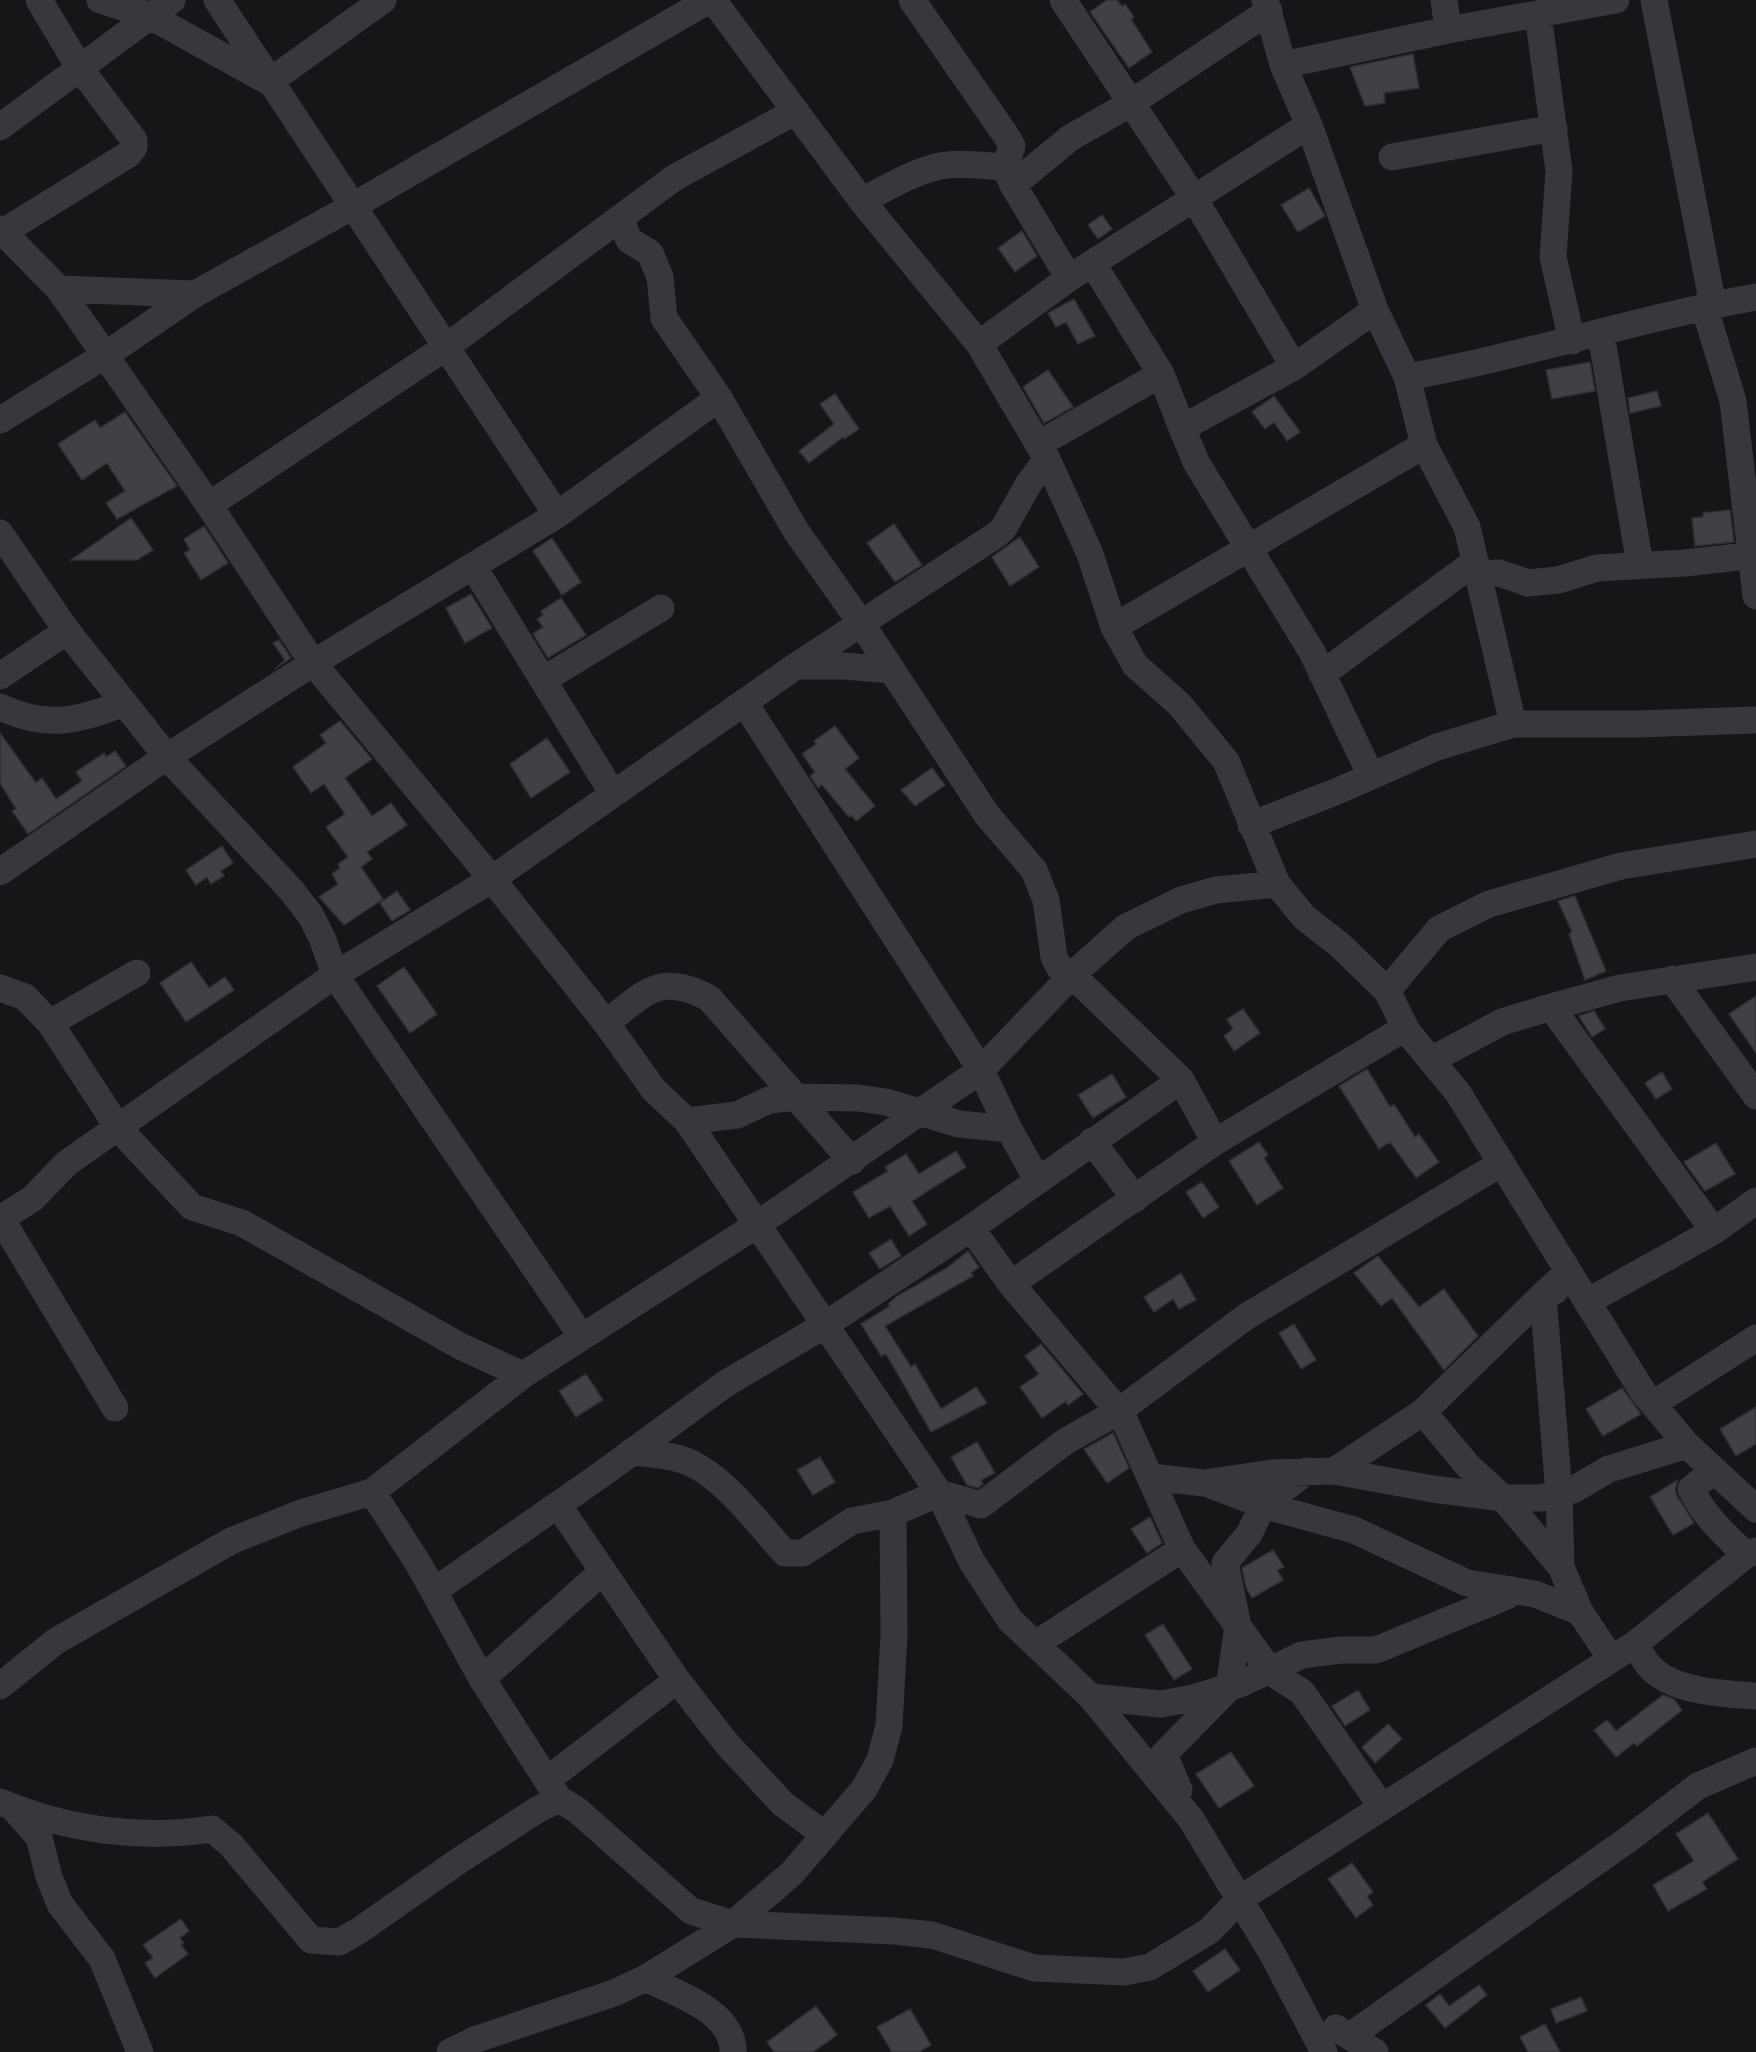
<svg xmlns="http://www.w3.org/2000/svg" width="1756" height="2052" viewBox="0 0 1756 2052" font-family="'Nunito Sans',sans-serif">
<rect width="100%" height="100%" fill="#161618"/>
<path fill="#404145" stroke="#303034" stroke-width="1.5" d="M1107,0H1117L1122,6L1125,4L1134,17L1131,19L1152,52L1129,68L1090,12Z
M1413,54L1419,88L1384,93L1385,103L1365,106L1350,67Z
M1309,188L1325,216L1298,232L1281,205Z
M1102,215L1112,229L1098,239L1088,225Z
M1022,231L1037,256L1015,272L998,248Z
M1074,299L1095,336L1078,344L1066,322L1056,327L1048,313Z
M1590,362L1595,391L1552,399L1546,370Z
M1048,370L1073,407L1044,423L1023,387Z
M1657,391L1661,406L1630,413L1628,398Z
M835,394L859,429L844,439L843,437L809,463L799,451L834,424L820,404Z
M1274,396L1300,432L1287,441L1274,422L1265,429L1252,412Z
M125,412L177,486L117,519L106,503L125,491L107,463L82,480L58,444L95,420L100,428Z
M1730,510L1734,542L1695,546L1692,518L1703,517V513Z
M131,518L153,550L137,560H71Z
M894,524L922,565L895,582L867,543Z
M204,526L228,563L201,580L184,553L190,550L184,539Z
M1020,537L1039,567L1010,586L992,557Z
M552,538L581,582L562,595L533,551Z
M471,594L492,628L465,643L446,608Z
M561,598L586,635L548,658L533,634L543,627L537,619L543,615L541,611Z
M279,640L291,658L275,669L285,660L273,643Z
M340,721L372,759L345,778L372,816L391,803L407,825L367,852L372,859L361,867L383,899L344,925L319,897L338,884L332,874L340,868L338,864L348,857L326,827L345,814L324,784L311,793L293,767L326,743L320,735Z
M835,726L859,758L845,769L875,806L856,821L851,815L849,817L822,785L818,788L810,776L815,772L802,754L816,744L814,741Z
M0,733L36,783L42,778L56,799L82,781L76,772L104,753L106,757L115,751L126,766L28,834L12,811L16,809L0,783Z
M547,738L570,772L531,798L510,764Z
M932,768L945,785L915,806L901,790Z
M222,846L233,863L221,871L224,876L211,884L207,877L196,885L186,870Z
M397,891L410,910L392,921L380,903Z
M1575,896L1606,971L1585,980L1569,934L1572,932L1558,901Z
M191,962L209,988L225,977L234,990L186,1022L160,983Z
M404,967L437,1014L410,1033L377,986Z
M1756,996V1053L1729,1014Z
M1243,1009L1260,1033L1234,1051L1224,1036L1233,1029L1227,1019Z
M1594,1011L1605,1029L1592,1037L1579,1016Z
M1367,1069L1390,1107L1394,1104L1415,1137L1419,1134L1439,1162L1416,1178L1390,1142L1379,1149L1339,1086Z
M1662,1072L1672,1089L1656,1099L1645,1083Z
M1112,1074L1126,1097L1093,1118L1078,1095Z
M1259,1142L1268,1155L1264,1158L1283,1188L1257,1205L1229,1161Z
M1716,1143L1735,1174L1705,1191L1684,1162Z
M956,1151L966,1167L912,1201L927,1224L909,1236L890,1206L869,1218L853,1192L888,1171L885,1167L906,1154L919,1174Z
M1202,1182L1219,1207L1203,1218L1186,1192Z
M891,1239L901,1256L880,1269L869,1253Z
M968,1251L979,1267L971,1273L973,1276L885,1326L911,1367L915,1364L941,1409L976,1387L987,1403L931,1432L886,1354L881,1356L861,1324L890,1306L888,1304L897,1296L947,1268Z
M1378,1256L1419,1307L1444,1289L1478,1336L1444,1370L1392,1298L1381,1306L1354,1273Z
M1181,1273L1196,1300L1179,1309L1173,1299L1154,1312L1144,1297Z
M1294,1324L1316,1360L1301,1369L1279,1333Z
M1041,1344L1083,1394L1068,1405L1066,1401L1042,1418L1020,1387L1039,1374L1025,1356Z
M586,1374L603,1400L576,1417L559,1391Z
M1622,1388L1641,1414L1603,1436L1586,1409Z
M1756,1407V1444L1736,1456L1720,1429Z
M1113,1433L1129,1468L1107,1483L1084,1449Z
M977,1442L995,1473L981,1480L983,1484L978,1488L967,1485L951,1457Z
M820,1457L835,1482L813,1495L797,1470Z
M1678,1480L1675,1489L1677,1496L1694,1523L1673,1535L1650,1497Z
M1150,1517L1162,1543L1147,1553L1131,1529Z
M1273,1550L1284,1567L1277,1570L1283,1580L1252,1598L1246,1588L1242,1568Z
M1163,1624L1192,1669L1174,1680L1145,1635Z
M1358,1690L1370,1710L1345,1726L1332,1706Z
M1663,1695L1674,1699L1682,1710L1637,1746L1634,1743L1616,1757L1594,1730L1607,1720L1616,1731Z
M1388,1724L1402,1739L1375,1763L1362,1747Z
M1231,1752L1254,1786L1219,1808L1196,1774Z
M1708,1813L1738,1859L1702,1882L1707,1889L1668,1911L1653,1885L1694,1861L1676,1834Z
M1352,1863L1373,1892L1367,1896L1373,1905L1356,1918L1328,1879Z
M181,1919L189,1931L180,1938L184,1943L181,1945L188,1954L155,1978L145,1963L153,1958L143,1945Z
M1225,1949L1240,1970L1208,1992L1193,1971Z
M1479,1985L1487,1995L1445,2028L1426,2005L1440,1994L1449,2006Z
M1581,1997L1587,2011L1556,2023L1551,2009Z
M816,2006L837,2035L813,2052H774L767,2042Z
M910,2009L931,2045L919,2052H892L877,2027Z
M1545,2024L1560,2052H1528L1520,2037Z"/>
<g fill="none" stroke-linecap="round" stroke-linejoin="round">
<path stroke="#37383d" stroke-width="27" d="M100,0L150,16L269,82L383,0
M217,0L557,515
M713,0L862,201L979,344L1047,459L1090,554L1114,627L1135,665L1179,704L1226,761L1277,884L1304,917L1341,946L1387,991L1407,1031L1458,1093L1643,1392L1687,1445L1756,1509
M912,0L1005,134L1012,146L1005,167L1013,185L1069,278
M1063,0L1194,198L1294,367L1375,310
M1444,0L1448,30
M1654,0L1713,305
M1538,14L1559,171L1553,257L1572,341
M1283,65L1448,30L1616,0
M0,127L172,0
M1392,157L1554,128
M1013,185L1070,138L1131,103L1269,11
M862,201C886,188 913,172 940,166C961,162 984,166 1005,167
M621,220L629,240L650,253L660,277L664,318L719,398L796,531L861,623L987,815L1034,870L1046,900L1054,957L1059,967L1072,975L1181,1080L1215,1142
M0,229L59,289L209,505L313,663L492,879L606,1023L654,1090L687,1121L939,1493L972,1562L1010,1620L1091,1697L1191,1819L1272,1953L1324,2052
M0,234L129,154L134,147V140L79,67L39,0
M1093,264L1161,374L1182,428L1294,367
M59,289L195,294
M1704,306L1733,401L1756,596
M1601,334L1640,565
M979,344L1069,278L1309,125
M1407,377C1524,356 1639,318 1756,297
M0,420L104,356L195,294L353,206L709,0
M1182,428L1196,462L1312,652L1371,776
M1039,444L1161,374
M1424,445L1467,527L1513,724
M209,505L446,347L674,178L796,111
M0,533L67,631L167,757L292,891L311,916L323,940L335,975L492,879L796,666L996,535L1003,529L1029,483L1047,459
M473,566L613,794
M1478,574L1499,573L1528,583L1558,580L1597,568L1685,563L1756,555
M1114,627L1424,445L1407,377L1375,310L1309,125L1283,65L1265,0
M796,666H844L892,670
M1322,674L1475,562
M0,676L67,631
M543,680L661,608
M744,702L981,1070L1009,1129L1037,1179
M0,707C46,729 79,721 124,703
M1251,825L1340,790L1437,747L1513,724H1636L1756,720
M0,872L156,764L313,663L557,515L719,398
M1672,979L1756,1096
M0,988L25,997L50,1023L119,1129L192,1207L242,1223L460,1346L523,1375
M1387,991L1439,929L1489,904L1621,866L1756,844
M1551,1007L1714,1231
M50,1023L137,973
M606,1023C646,993 658,972 709,998L852,1161
M1431,1060L1502,1022L1551,1007L1620,988L1756,967
M687,1121L737,1115L769,1100L798,1097L858,1098L886,1102L959,1124L1009,1129
M1092,1141L1135,1199
M0,1217L115,1408
M0,1219L32,1199L67,1163L335,975L582,1337
M971,1228L1011,1284L1122,1415L1182,1549L1271,1672L1302,1692L1382,1807
M1568,1272L1543,1295L1559,1494L1561,1567L1580,1612L1610,1657
M1011,1284L1215,1142L1405,1028
M1587,1302L1714,1231L1756,1201
M1653,1404L1756,1338
M1423,1412L1468,1466L1503,1498L1561,1567
M631,1452C651,1454 672,1455 691,1463C729,1482 757,1523 785,1553H803L852,1521L893,1513
M1334,1471L1423,1412L1543,1295L1555,1291
M1712,1472L1691,1489C1704,1516 1725,1535 1746,1555
M1151,1477L1204,1483L1272,1473L1334,1471L1433,1489L1503,1498H1541L1573,1490L1609,1469L1687,1445
M1208,1484L1263,1505L1354,1530L1467,1583L1535,1594L1580,1612
M372,1492L418,1563L482,1679L559,1799
M558,1505L677,1680L727,1744L783,1804L825,1835
M434,1591L602,1474L725,1384L825,1325L971,1228L1181,1080
M1037,1643L1182,1549
M1635,1644C1640,1651 1644,1661 1650,1667C1673,1692 1725,1694 1756,1696
M482,1679L603,1571
M0,1686L56,1641L231,1541L301,1513L372,1492L523,1375L758,1224L981,1070L1072,975L1126,927L1181,900L1216,890L1277,884
M1091,1697L1161,1704L1193,1698L1240,1684L1302,1655L1341,1650H1376L1507,1596L1513,1590
M547,1780L677,1680
M1179,1790L1164,1754L1229,1688L1238,1626L1225,1563L1249,1534L1263,1505L1307,1471
M0,1802C66,1830 141,1840 212,1829L231,1845L311,1940L339,1942L360,1930L460,1860L537,1810L559,1799L577,1810L691,1911L733,1924L894,1931L932,1935L1034,1968L1124,1972L1150,1967L1209,1931L1240,1899L1635,1644L1746,1555L1756,1551
M15,1810L39,1837L49,1877L60,1904L102,1959L140,2052
M646,1978C676,1994 734,2011 733,2052
M1336,2028L1375,2052
M1350,2036L1630,1838L1698,1786L1756,1761
M450,2052L477,2039L614,1993L646,1978L733,1924L792,1873L864,1789L880,1760L889,1726L894,1635L893,1513L939,1493L981,1505L1066,1441L1119,1411L1247,1316L1500,1164"/>
</g>
</svg>
